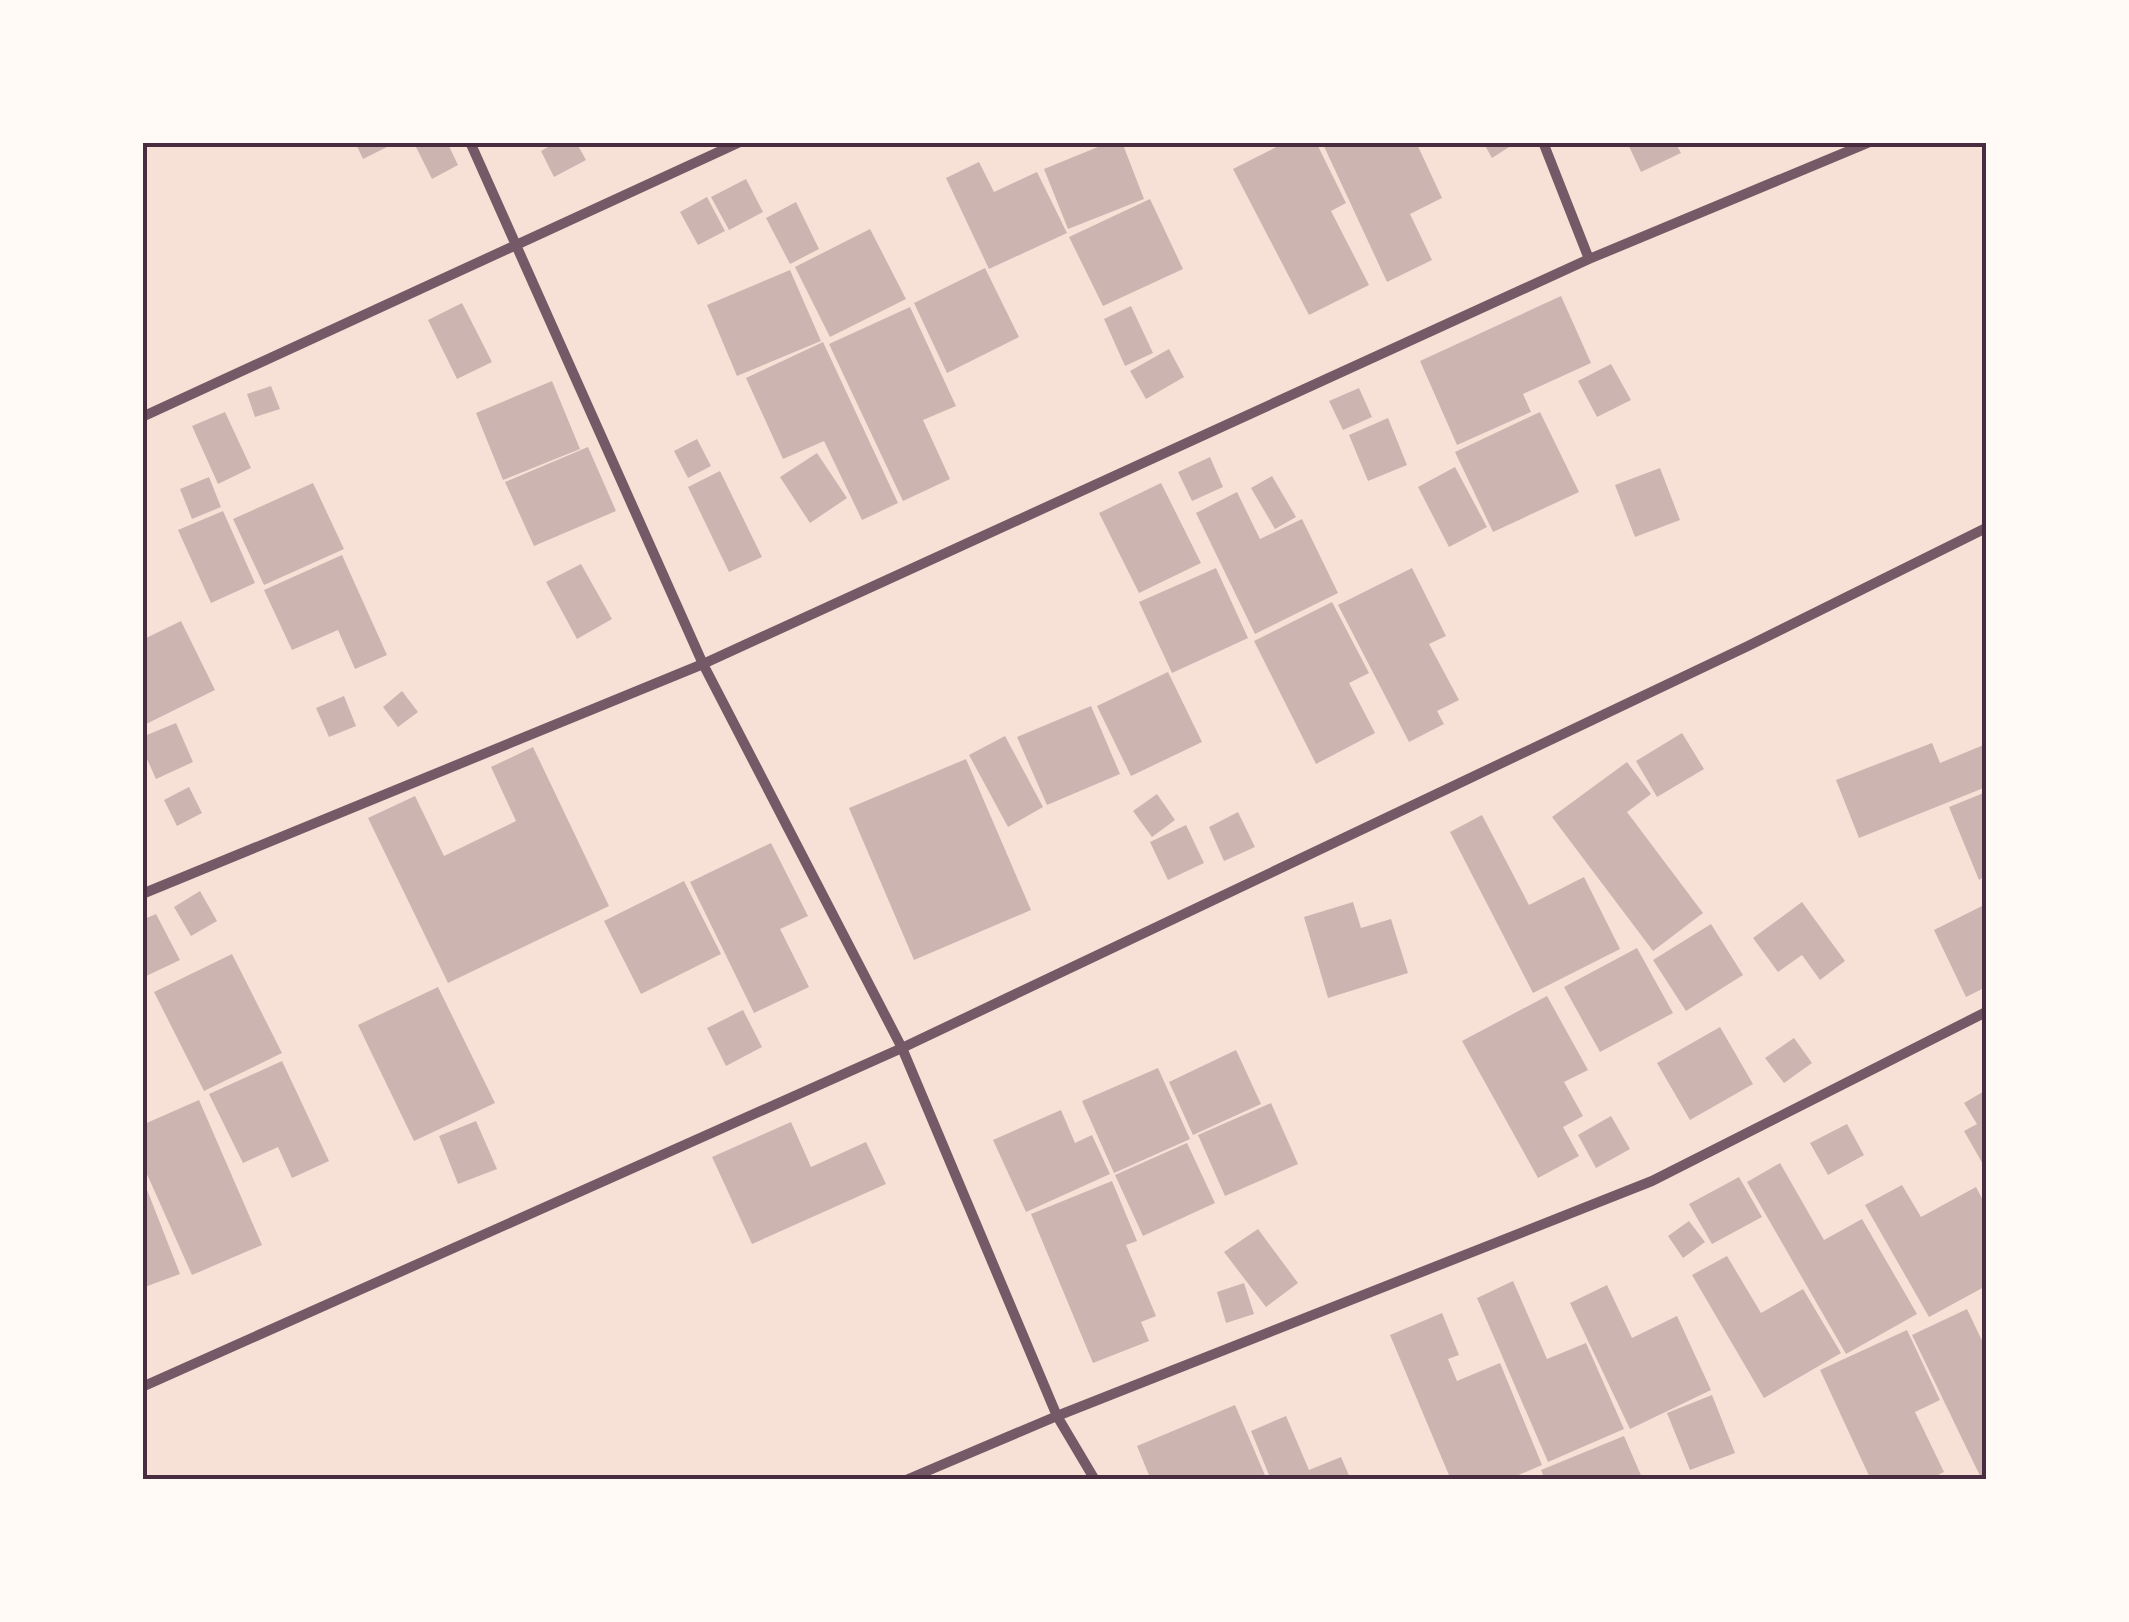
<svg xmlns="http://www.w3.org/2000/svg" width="2129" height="1622" viewBox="0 0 2129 1622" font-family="'Sofia Sans Condensed',sans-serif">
<rect width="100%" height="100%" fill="#f7e1d7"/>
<path fill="#ccb4b1" d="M355,142H397L363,159Z
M421,142H447L458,165L432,179L415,145Z
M557,142H576L586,160L554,177L541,151Z
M1110,142H1122L1144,199L1068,229L1044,169Z
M1286,142H1316L1346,203L1331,211L1369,285L1309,315L1233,169Z
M1322,142H1416L1442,198L1410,214L1432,260L1387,282Z
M1483,142H1517L1492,158Z
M1627,142H1675L1681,153L1641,172Z
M979,162L994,192L1037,172L1067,233L989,269L946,178Z
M746,179L763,212L729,230L711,197Z
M707,197L725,231L698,245L680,212Z
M1150,199L1183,269L1103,306L1069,237Z
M796,202L819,249L790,264L766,218Z
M870,229L906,299L830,337L795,267Z
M985,268L1019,337L947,373L914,303Z
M790,270L821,341L737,376L707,305Z
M1561,296L1591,363L1523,394L1531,412L1457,445L1420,361Z
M462,303L492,362L457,379L428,320Z
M1131,306L1153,353L1125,366L1104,319Z
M910,307L956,406L923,420L950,479L903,501L829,344Z
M823,342L898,503L862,520L824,441L783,459L746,378Z
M1169,349L1184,377L1146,399L1130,371Z
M1611,364L1631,400L1597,417L1578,381Z
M552,381L580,449L503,480L476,413Z
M271,386L280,409L255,417L247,394Z
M1359,388L1372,417L1343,430L1329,401Z
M225,412L251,468L218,484L192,426Z
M1540,412L1579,492L1493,532L1455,452Z
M1388,418L1407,465L1368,481L1349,435Z
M697,439L711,466L688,478L674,451Z
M588,447L616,511L534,546L505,482Z
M817,453L847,498L810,523L780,477Z
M1210,457L1223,487L1192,501L1178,472Z
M1455,467L1487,527L1449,547L1418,487Z
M1660,468L1680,520L1635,537L1615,485Z
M720,471L762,557L729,572L688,487Z
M1272,476L1296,517L1275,529L1251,488Z
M209,477L221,507L192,519L180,489Z
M313,483L344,549L264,585L233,519Z
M1161,483L1201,563L1139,593L1099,513Z
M1237,492L1260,539L1302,519L1338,593L1255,634L1196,513Z
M223,511L255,583L211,603L178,530Z
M342,555L387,655L355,669L338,630L292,650L264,590Z
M581,564L612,619L577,639L546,582Z
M1216,568L1248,638L1172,673L1139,602Z
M1412,568L1446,636L1429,644L1459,700L1437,711L1444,724L1409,742L1338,605Z
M1332,602L1369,673L1349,683L1375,733L1316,764L1254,641Z
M181,621L215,690L142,726V640Z
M1168,672L1202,742L1131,776L1097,706Z
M402,691L418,712L398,727L383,707Z
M344,696L356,726L329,737L316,708Z
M1091,706L1120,774L1047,805L1017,737Z
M176,723L193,762L156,779L142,748V737Z
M1682,733L1704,769L1657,797L1636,761Z
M1005,736L1043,807L1008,827L969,755Z
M1932,743L1940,763L1986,744V787L1859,838L1836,780Z
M533,747L609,906L448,983L368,818L415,796L444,856L516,821L491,767Z
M966,759L1031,910L914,960L849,808Z
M1627,762L1651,794L1627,812L1703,913L1653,951L1552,817Z
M189,787L202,813L177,826L164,800Z
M1986,792V876L1979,880L1949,807Z
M1157,794L1175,820L1152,837L1133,811Z
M1238,812L1255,847L1224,861L1209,827Z
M1482,815L1529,905L1584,877L1620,949L1533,993L1450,832Z
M1186,825L1204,863L1168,880L1150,842Z
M771,843L808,916L780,929L809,987L754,1013L690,882Z
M684,881L721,954L641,994L604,921Z
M200,891L217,921L191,936L174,907Z
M1353,902L1361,928L1391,919L1408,973L1328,998L1304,917Z
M1802,902L1845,961L1820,980L1802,955L1778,972L1753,938Z
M1986,904V987L1966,997L1934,930Z
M156,914L180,960L142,978V920Z
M1711,924L1743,975L1686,1011L1653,960Z
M1637,948L1673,1013L1600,1052L1564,987Z
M232,954L282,1053L204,1091L154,992Z
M438,987L495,1103L414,1141L358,1025Z
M1547,996L1588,1070L1564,1082L1583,1116L1563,1127L1579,1156L1538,1178L1462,1041Z
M743,1010L762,1047L726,1066L707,1028Z
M1720,1027L1753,1084L1690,1120L1657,1063Z
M1794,1038L1812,1063L1784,1083L1765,1058Z
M1236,1050L1261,1104L1193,1135L1169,1082Z
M282,1061L329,1161L292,1178L278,1147L243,1163L209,1094Z
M1158,1068L1190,1139L1114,1173L1082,1101Z
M1986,1090V1165L1984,1166L1964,1131L1977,1124L1964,1103Z
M199,1100L262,1245L192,1275L142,1163V1125Z
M1271,1103L1298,1164L1225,1196L1198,1135Z
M1061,1110L1075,1143L1092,1135L1110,1174L1026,1212L993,1140Z
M1611,1116L1630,1149L1596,1168L1578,1135Z
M476,1121L497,1169L458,1184L439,1136Z
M791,1122L811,1167L866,1142L886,1184L752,1244L712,1157Z
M1847,1124L1864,1155L1828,1175L1810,1143Z
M1187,1143L1215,1203L1143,1236L1115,1175Z
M1780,1163L1824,1240L1862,1219L1917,1314L1846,1354L1747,1182Z
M142,1177L180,1274L142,1288Z
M1739,1177L1762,1217L1712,1244L1689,1204Z
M1112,1181L1137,1241L1126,1245L1156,1316L1141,1322L1149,1341L1093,1363L1031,1214Z
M1902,1185L1921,1217L1976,1187L1986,1206V1286L1929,1317L1865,1205Z
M1689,1221L1705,1242L1683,1258L1668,1236Z
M1258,1229L1298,1283L1266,1307L1224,1252Z
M1727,1256L1761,1313L1803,1289L1841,1353L1764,1398L1692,1275Z
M1513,1281L1547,1359L1586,1343L1624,1429L1548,1462L1477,1298Z
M1244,1283L1254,1314L1226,1323L1217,1292Z
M1607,1285L1632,1338L1677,1316L1711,1390L1630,1429L1570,1303Z
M1967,1309L1986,1349V1480H1982L1912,1335Z
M1442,1313L1459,1355L1448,1359L1457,1381L1500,1363L1542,1465L1507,1480H1451L1390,1335Z
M1907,1330L1940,1400L1915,1412L1944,1472L1928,1480H1871L1820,1370Z
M1712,1395L1735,1453L1690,1470L1667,1413Z
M1235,1405L1267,1480H1189L1187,1475L1177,1480H1151L1137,1446Z
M1286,1416L1309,1470L1341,1457L1351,1480H1271L1251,1431Z
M1624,1436L1643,1480H1545L1541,1470Z"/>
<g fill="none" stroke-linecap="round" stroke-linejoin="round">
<path stroke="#755966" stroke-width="10" d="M470,142L703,664L902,1048L1057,1416L1095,1480
M1543,142L1589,259
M142,417L740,142
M142,894L703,664L1589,259L1870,142
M142,1387L902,1048L1748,646L1986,528
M906,1480L1057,1416L1652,1181L1986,1012"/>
</g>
<rect width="2129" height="1622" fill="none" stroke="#fffaf5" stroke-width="290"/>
<rect x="145" y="145" width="1839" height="1332" fill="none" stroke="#4a2c40" stroke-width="4"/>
</svg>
